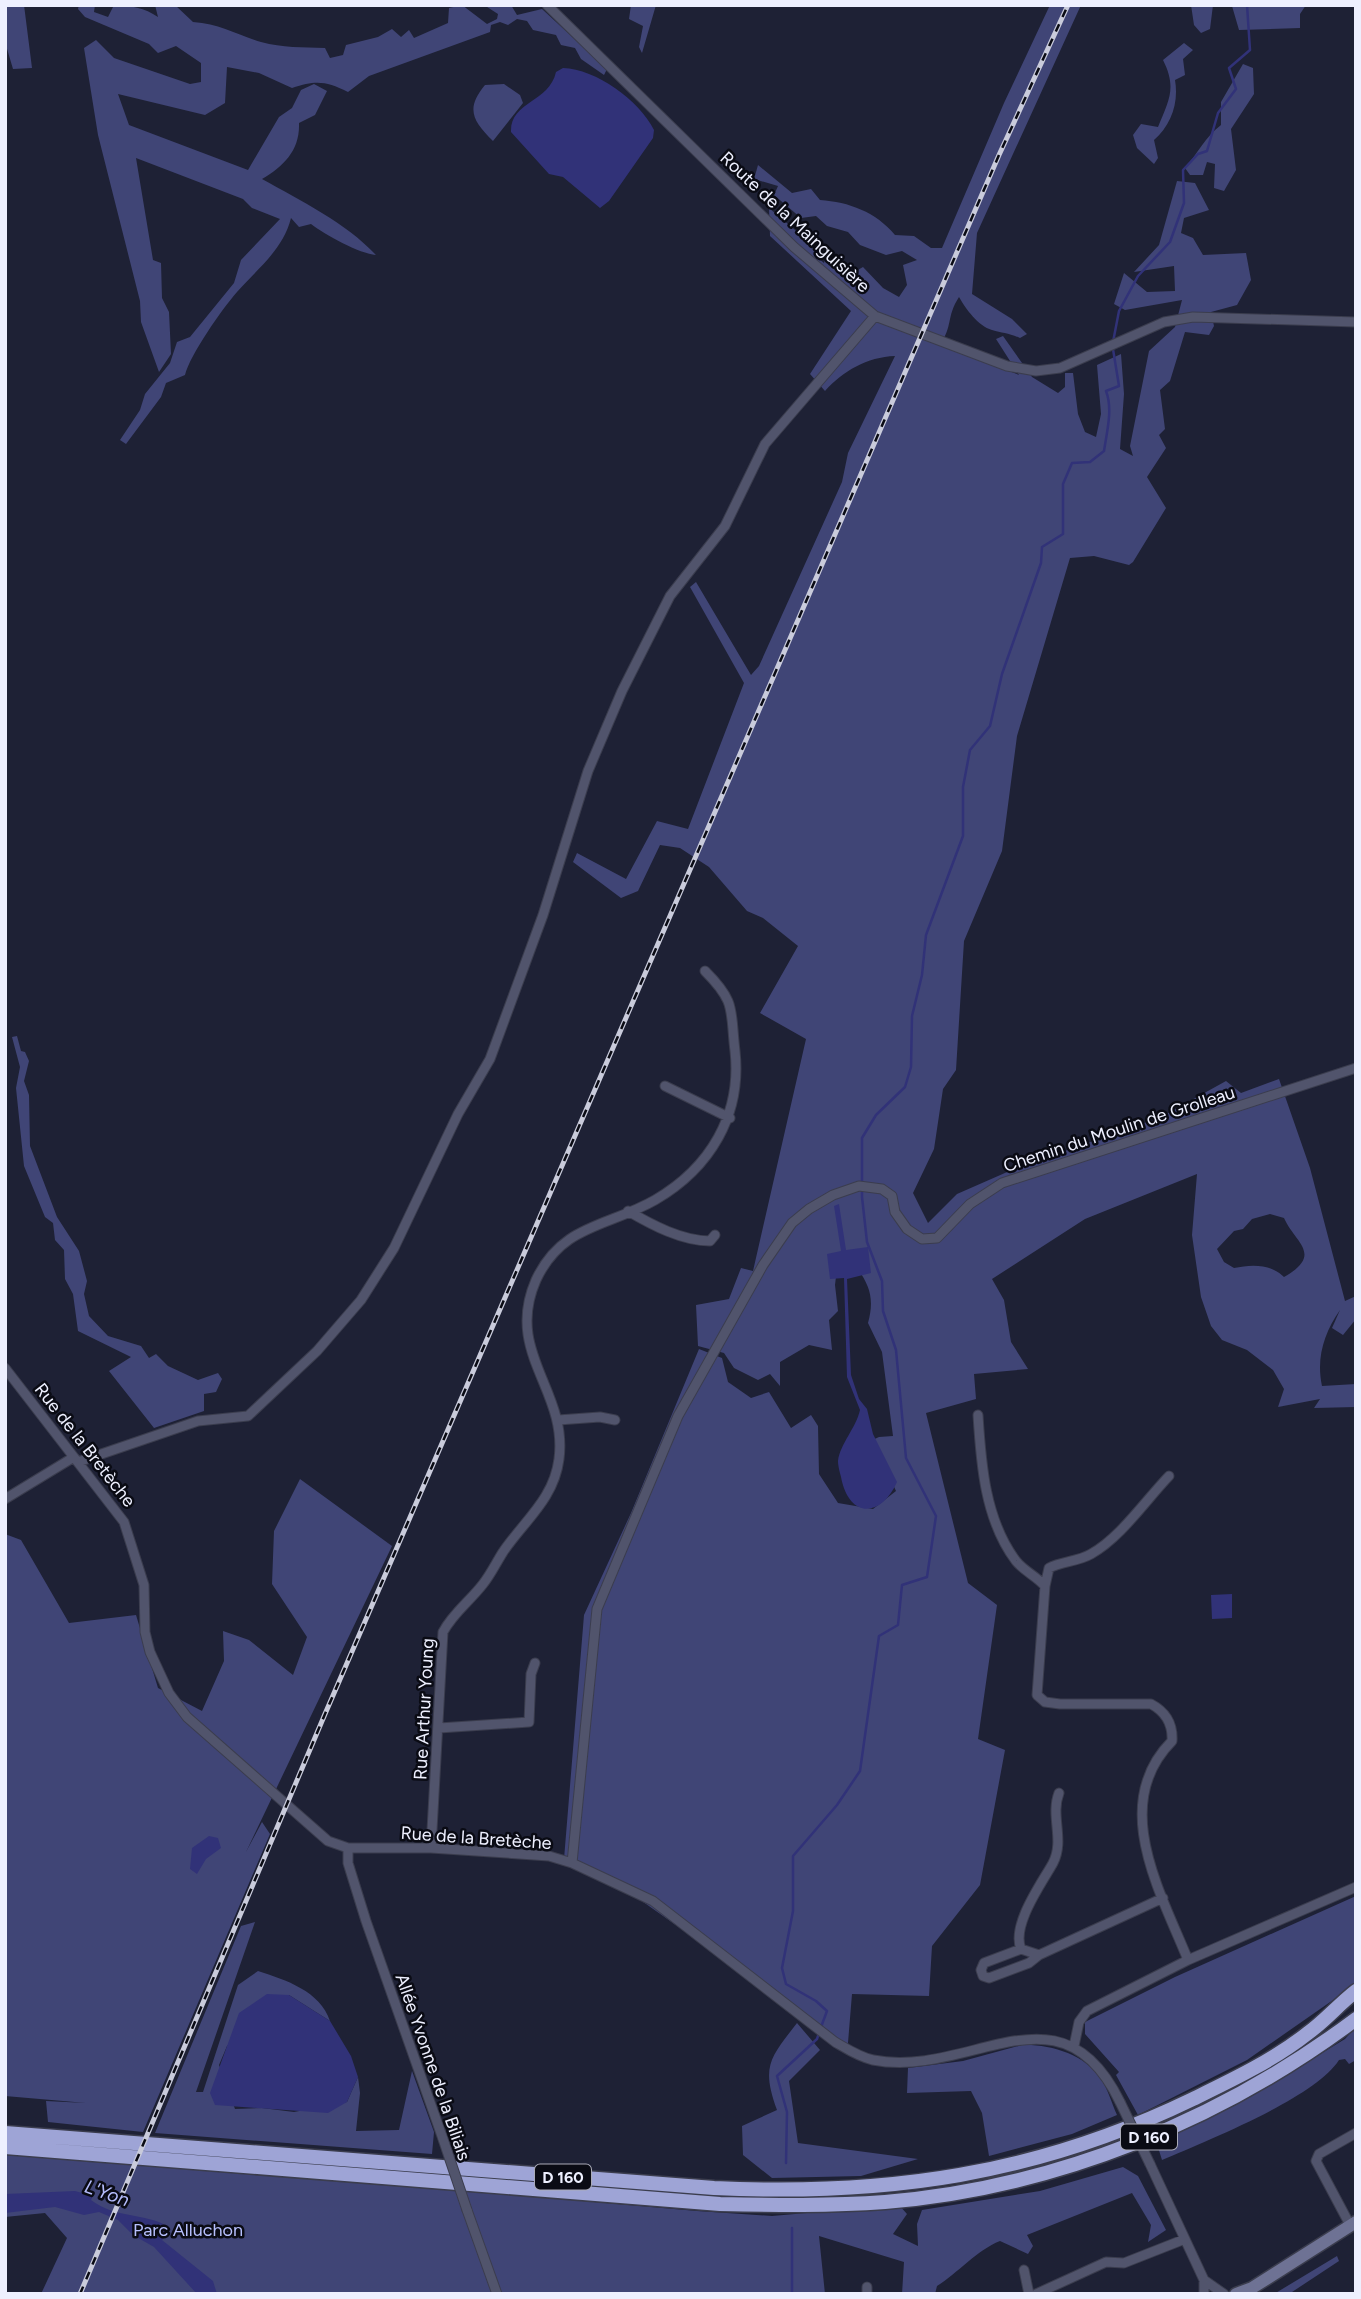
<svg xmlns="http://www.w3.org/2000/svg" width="1361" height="2299" viewBox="0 0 1361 2299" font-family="Figtree,sans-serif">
<rect width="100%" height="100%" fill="#1e2135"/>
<path fill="#404576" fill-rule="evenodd" d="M5,5H24L32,68L13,69L5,42Z
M79,5H95L94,12L108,17L114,5C130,5 145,8 158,17L155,5H175L193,22C220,24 235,34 261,42C283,48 302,47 325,48L330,58L343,55L346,45L378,37L392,29L401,37L409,30L414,38L448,23L449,8L462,5L487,24L497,19L498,14L484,5H511L517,15L542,9L607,69L604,75L581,59L575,48L561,45L556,35L533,30L527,21L517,19L508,25L500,22L491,25L490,32L369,76L348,92C326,81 316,80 292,88L259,73L227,67L225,103L205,115L118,94L129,125L248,170L279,117L292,108L301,90L314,84L327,91L315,115L299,123C300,150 284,166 262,179C301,201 345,222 376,255C360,254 324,234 311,224L299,227L291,218C283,250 257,269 237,292C222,309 190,355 185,375L166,383L161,397L126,444L120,440L140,410L145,394L170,363L177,342L190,337L234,283L241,260L280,219L252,208L243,199L136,158L153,260L161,263L162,298L169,312L171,354L159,372L141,322L140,301L98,135L84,48L96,40L114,58L190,84L201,82V63L176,46L158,53L149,44L85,17L78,9Z
M631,5H656L642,53L639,47L643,26L629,19Z
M1050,5H1081L977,233L972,294L1012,319L1027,334L1020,338C1009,333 1002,333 992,330C978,326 966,309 959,297C946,317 953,327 940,344L1019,375L996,339L1003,336L1032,377L1058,393L1065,387V373H1073L1078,414L1085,432L1096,437L1101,414L1097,365L1121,354L1124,394L1120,449L1133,456L1130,446L1149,351L1175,327L1182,300L1125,310L1114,304L1124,273L1147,292L1175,291L1174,266L1134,272L1159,245L1177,181L1195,183L1209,210L1184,218L1181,233L1193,238L1203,255L1246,253L1251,280L1237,305L1211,312L1214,326L1209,335L1185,332L1170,381L1160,390L1165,429L1159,435L1166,448L1147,477L1166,508L1133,562L1129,565L1094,556L1070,558L1017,736L1002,851L964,941L956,1070L943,1089L934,1149L913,1193L928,1223L957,1194L1014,1169L1161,1117L1226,1081L1241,1093L1279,1079L1310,1168L1345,1301L1356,1296V1319L1343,1335L1332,1328L1340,1310C1324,1333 1316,1358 1322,1386L1356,1384V1407L1314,1408L1320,1399L1278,1407L1284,1389L1273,1370L1247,1350L1222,1340L1211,1326L1201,1297L1192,1235L1197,1174L1085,1219L992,1279L1004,1300L1011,1342L1028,1369L974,1374L976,1399L926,1413L968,1583L997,1605L978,1739L1005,1750L980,1885L932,1946L929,1996L852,1994L847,2055L772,1993L639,1899L564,1859L584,1615L631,1513L699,1349L722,1358L728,1382L751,1398L769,1392L791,1428L811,1415L818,1426L819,1474L838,1503L873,1509L896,1491L880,1456L868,1442L879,1437L893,1436L882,1352L868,1323C876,1294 867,1280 849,1258L838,1260L835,1285L838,1311L829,1320L832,1350L809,1345L780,1362V1386L770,1374L758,1380L734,1368L724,1353L698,1346L696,1305L729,1299L741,1268L753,1271L806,1039L760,1013L798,946L763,918L747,911L709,867L680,848L660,845L638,891L621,898L573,862L577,853L626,879L657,821L688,829L744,683L690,587L696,582L751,675L759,666L842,482L848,453L895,356C867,357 843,371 825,391L810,374L851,311L770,236L769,208L814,246L818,258L824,263L826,255L856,271L863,267L883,288L899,297L907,285L903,265L917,260L902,251L886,255L860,245L848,232L827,226L816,216L801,218L774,195L778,186L754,179L758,165L792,193L811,189L820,200C849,202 876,212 895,235L914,236L931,248H942L1004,103ZM1270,1214L1284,1218C1295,1243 1324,1254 1284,1277C1271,1264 1252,1264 1234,1268L1224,1262L1217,1249L1234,1231L1243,1229L1252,1219Z
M1191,5H1213L1210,29L1201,33L1194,25Z
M1306,5L1300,14V28L1239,30L1232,6Z
M1184,43L1193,50L1183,59L1185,75L1175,80C1179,103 1171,125 1154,140L1158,158L1154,164L1137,148L1133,135L1141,124L1158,127C1169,100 1177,88 1163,60Z
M1243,64L1253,68L1254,94L1231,129L1236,170L1224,191L1214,188L1215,164L1207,162L1203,175H1190L1185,168C1198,153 1205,137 1221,125V102Z
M504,84L520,95L523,103L493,141C473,121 465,109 485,85Z
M17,1036L21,1051L25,1052L29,1061L24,1081L29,1095L30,1146L57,1217L79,1251L87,1281L84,1294L89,1316L108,1336L141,1346L149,1358L156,1354L168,1366L198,1380L218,1373L222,1379L216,1392L204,1394V1411L154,1428L109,1371L131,1357L78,1331L73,1294L65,1279L64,1250L55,1240L53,1223L45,1217L24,1166L16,1088L20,1067L12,1037Z
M300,1479L392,1546L246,1852L262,1822L270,1834L143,2132L48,2122L46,2101L86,2103L5,2096V1534L21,1540L69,1623L136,1615L158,1688L202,1711L224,1661L223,1631L249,1640L293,1675L307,1637L272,1584L274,1531Z
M1356,1896V1984L1247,2060L1138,2115L1116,2075L1119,2072L1085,2034V2022L1175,1977Z
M255,1922L196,2092H203L238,1985L258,1971C286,1980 320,1991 330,2021L289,1995L227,2046L219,2065L235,2109L262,2108L294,2112L347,2102L358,2077L360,2093L356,2131L399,2130L412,2071L434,2132L432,2154L155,2133L241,1926Z
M797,2023L820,2050L789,2081L798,2143L918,2159L861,2176L772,2178L743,2155L742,2126L777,2110C761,2066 770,2058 797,2023Z
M1356,2027V2060L1349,2064L1345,2059L1339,2060C1315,2098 1206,2141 1162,2160L1156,2141L1217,2113L1309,2061L1345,2039Z
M1022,2045C1050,2044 1085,2054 1101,2079C1108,2089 1112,2104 1117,2115L1072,2134L989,2156L982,2113L971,2091L907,2093L908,2068L963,2061Z
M5,2154L147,2163L697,2211L772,2216L899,2205L907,2214L893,2234L918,2246L917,2224L922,2210L1040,2191L1123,2167L1138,2176L1166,2230L1148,2242L1151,2225L1132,2193L1027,2235L1033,2246L1028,2254L1000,2241C977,2250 958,2273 937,2286L935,2294H902L904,2262L819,2236L825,2294H41L67,2238L45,2213L5,2217Z
M1337,2256L1339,2261L1289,2294H1274Z"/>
<path fill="#313278" d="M563,68C596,69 639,100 654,130L653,138L609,201L600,208L563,177L549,174L511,132C510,101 549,103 556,72Z
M839,1204L846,1250L868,1247L871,1273L847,1279L851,1375L859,1399L867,1409L873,1434L897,1482C881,1518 849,1519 841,1477C840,1473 838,1466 838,1461C840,1444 856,1428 860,1410L847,1377L844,1278L830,1279L827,1254L841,1251L834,1206Z
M1232,1594V1618L1212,1619L1211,1595Z
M209,1836L218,1838L221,1848L206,1859L197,1874L190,1869L192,1848Z
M267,1994L289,1995L330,2021L351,2056L358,2077L347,2102L328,2113L215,2105L210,2093L239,2013Z
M75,2191L93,2196L91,2200C116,2219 144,2212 169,2227V2233L162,2240L213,2281L217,2294H197L154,2247L133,2235L118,2220L99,2212L84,2215L55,2207L5,2213V2194Z"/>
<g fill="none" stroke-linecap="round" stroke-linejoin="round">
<path stroke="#313278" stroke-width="2.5" d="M1113,342L1119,311L1138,276L1170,242L1184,203L1183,170L1198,154L1207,151L1218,113L1236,89L1229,68L1250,50L1247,5
M821,2027L827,2011L816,2001L786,1984L782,1968L793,1911V1856L837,1805L860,1771L879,1636L898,1625L902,1585L927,1577L936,1516L906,1458L896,1350L883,1311L882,1281L867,1242L862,1197V1138L876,1115L905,1087L911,1067L912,1016L922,975L926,935L963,836V787L970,750L990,726L1002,674L1041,563L1042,547L1063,534V484L1072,463L1090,462L1104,451C1107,431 1113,409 1106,391L1119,386L1113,349
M786,2163L787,2112L777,2076L817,2039L819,2033
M792,2228V2294"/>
<g stroke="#3b3d4e" stroke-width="11">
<path id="minor" d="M547,5L794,247L875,316L1007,366L1036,371L1060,368L1164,322L1193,317L1356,322
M665,1086L730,1118
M628,1211C652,1225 682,1241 710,1241L715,1235
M5,1368L124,1522L144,1585L145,1632L150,1652L169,1693L187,1717L328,1841L348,1848H431L549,1856L572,1863L653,1901L835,2042C847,2049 859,2057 873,2060C971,2079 1060,1978 1120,2102
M978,1415C981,1464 985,1520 1016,1561C1024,1571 1036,1576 1045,1586
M558,1420L600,1417L615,1420
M78,1462L198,1421L248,1416L317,1351L361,1300L394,1248L458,1114L490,1059L543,915L588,771L622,691L670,596L725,526L765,444L875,316
M5,1499L74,1457
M439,1728L529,1722L531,1674L535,1663
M1059,1793C1050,1816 1065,1840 1053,1863C1042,1883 1011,1925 1021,1949L1039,1955L1163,1898
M348,1848V1863L366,1921L443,2139
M431,1848L443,1632C453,1613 470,1601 483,1584C491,1574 496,1563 503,1552C524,1521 554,1499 559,1459C568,1390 504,1353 536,1280C562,1224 608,1227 655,1200C710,1168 742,1115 735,1051C730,1010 737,1003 705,971
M572,1863L597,1609L678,1416L763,1265L792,1223L809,1209L833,1195L859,1186L882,1189L892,1196L895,1212L907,1229L922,1239L937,1238L970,1204L1002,1183L1356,1068
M1021,1949L984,1963L981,1970L983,1976L989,1978L1029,1963L1039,1955
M1188,1960L1356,1887
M1074,2046L1079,2022L1087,2011L1188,1960C1161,1893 1109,1804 1172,1741C1173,1724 1166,1712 1151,1704H1060L1045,1702L1037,1695L1045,1586L1049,1568C1062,1561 1077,1562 1091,1554C1121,1537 1145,1501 1169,1476
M1150,2164L1204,2280V2294
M467,2210L497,2294
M1350,2225L1316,2161L1319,2154L1356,2133
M1024,2270L1029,2294
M1204,2280L1224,2294
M867,2287V2294
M1036,2294L1106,2262L1124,2263L1185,2239"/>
</g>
<g stroke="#3b3d4e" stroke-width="15">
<path id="secondary" d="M1236,2294L1252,2288L1356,2222"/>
</g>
<g stroke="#3b3d4e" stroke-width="17">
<path id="trunk" d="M5,2133L714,2188C887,2196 1036,2175 1193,2099C1232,2080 1274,2060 1308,2033C1325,2021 1339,2004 1356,1991
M5,2147L720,2204C775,2205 830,2206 885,2202C1055,2188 1220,2121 1356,2019"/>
</g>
<use href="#minor" stroke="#51546c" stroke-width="9"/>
<use href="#secondary" stroke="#6e7294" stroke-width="12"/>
<use href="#trunk" stroke="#9ea4d6" stroke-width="14"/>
<g stroke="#c9cbdb" stroke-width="5">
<path id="rail" d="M80,2294L325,1714L999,155L1068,5"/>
</g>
<use href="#rail" stroke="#0a0b14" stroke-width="2.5" stroke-dasharray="8" stroke-linecap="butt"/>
<g stroke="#3b3d4e" stroke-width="11" stroke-linecap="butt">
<path id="minor-bridge" d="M1120,2102L1150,2164
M443,2139L467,2210"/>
</g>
<use href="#minor-bridge" stroke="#51546c" stroke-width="9"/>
</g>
<g text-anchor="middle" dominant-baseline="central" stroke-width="5" stroke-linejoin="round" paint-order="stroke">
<g fill="#0a0b14" stroke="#aaabb8" stroke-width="2">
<rect x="1121" y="2124.5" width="56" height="25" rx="5"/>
<rect x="535" y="2164.5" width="56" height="25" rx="5"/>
</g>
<g font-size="16" font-weight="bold" fill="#eef0ff">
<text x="1149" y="2137">D 160</text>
<text x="563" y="2177">D 160</text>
</g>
<g font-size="18" fill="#eef0ff" stroke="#0a0b14">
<text transform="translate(795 222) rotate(43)">Route de la Mainguisière</text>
<text transform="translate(1119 1129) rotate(-18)">Chemin du Moulin de Grolleau</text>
<text transform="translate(85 1445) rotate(52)">Rue de la Bretèche</text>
<text transform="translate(424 1709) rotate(-87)">Rue Arthur Young</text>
<text transform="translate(476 1838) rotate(4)">Rue de la Bretèche</text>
<text transform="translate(433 2067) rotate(71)">Allée Yvonne de la Biliais</text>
</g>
<g font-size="18" fill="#b7c0fe" stroke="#0a0b14">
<text x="188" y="2230">Parc Alluchon</text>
</g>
<g font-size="19" font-style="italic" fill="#b4bcfb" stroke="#0a0b14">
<text transform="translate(107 2193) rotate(19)">L'Yon</text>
</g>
</g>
<rect width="1361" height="2299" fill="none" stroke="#eef0ff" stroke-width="14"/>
</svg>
